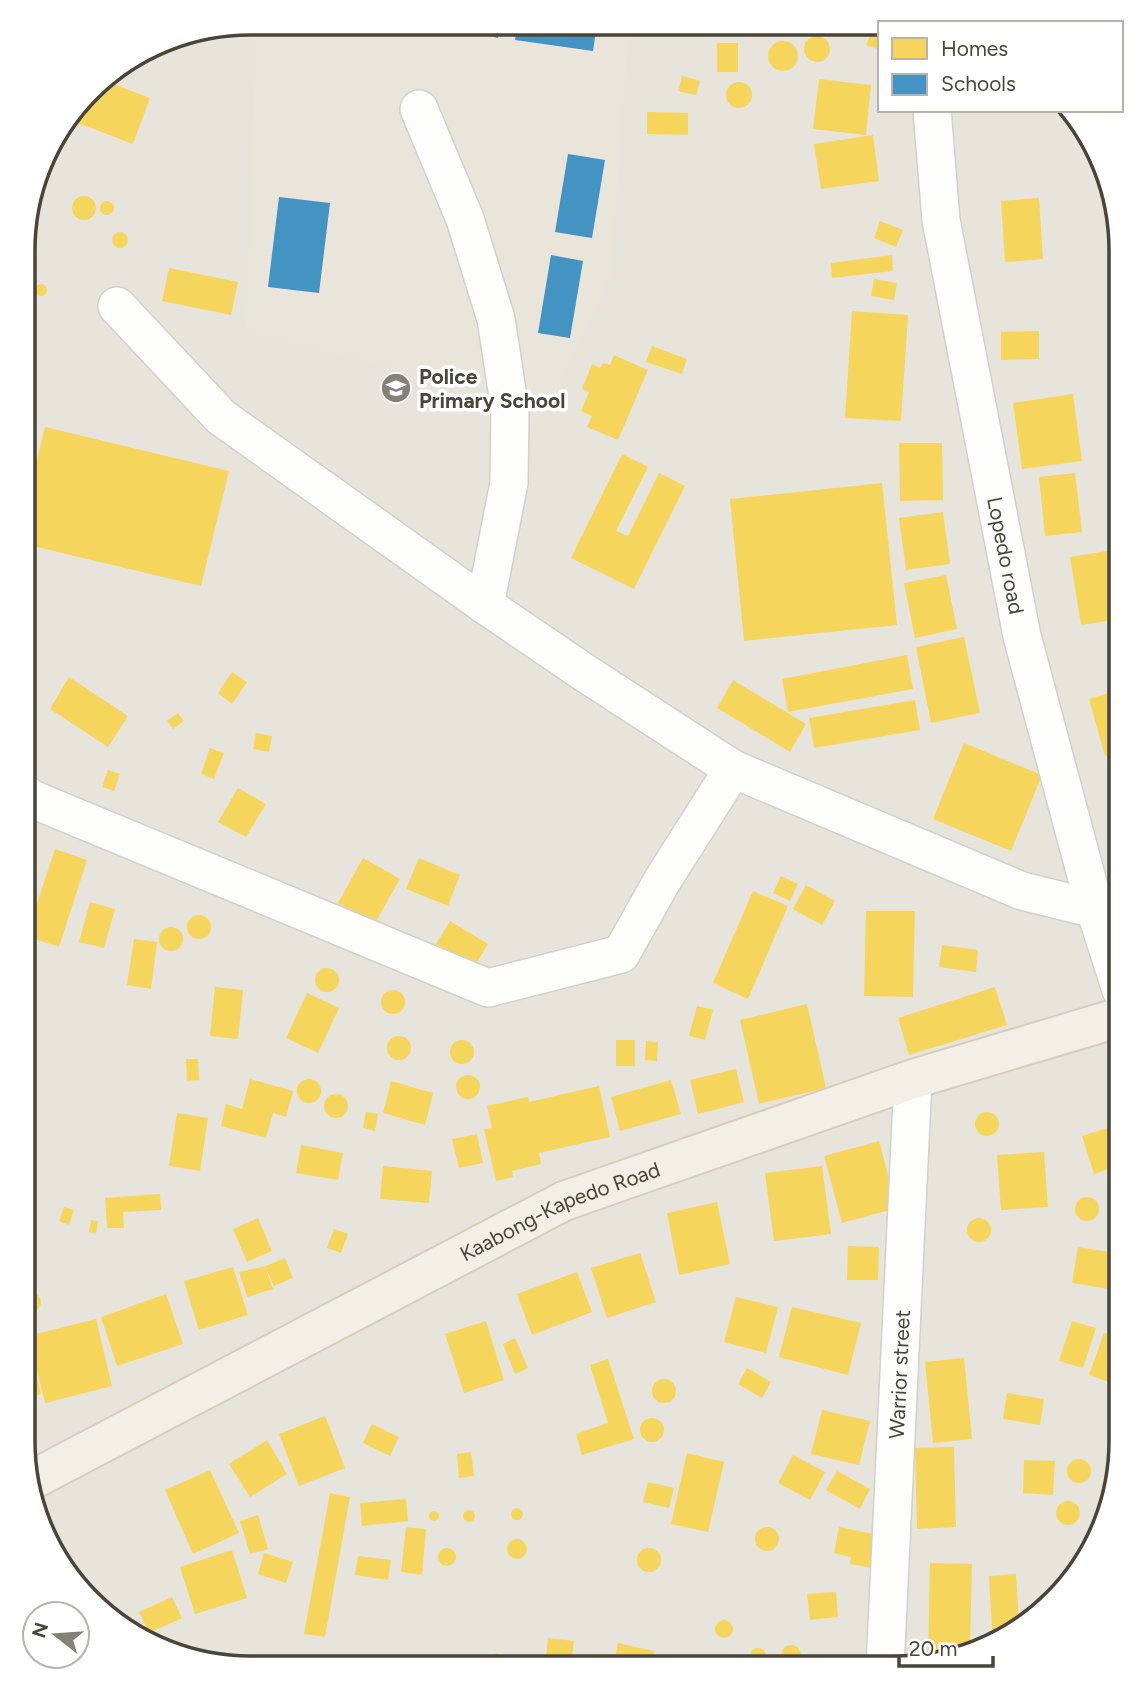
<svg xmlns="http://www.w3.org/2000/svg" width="1144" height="1691" viewBox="0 0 1144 1691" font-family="Figtree,sans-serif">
<rect width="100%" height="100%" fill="#f4f2ee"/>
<path fill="#e7e4dc" d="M250,23L880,25V110H1066L1098,150L1121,249V1456L1083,1568L994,1645L895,1668L221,1666L123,1630L46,1541L23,1441L25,220L53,137L100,79L176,35Z"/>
<path fill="#eae5da" d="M257,23L629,24L611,275L549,404L246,332Z"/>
<path fill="#f6d55c" d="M874,26L880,28V50L866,45Z
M804 49a13 13 0 1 1 26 0a13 13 0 1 1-26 0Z
M768 56a15 15 0 1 1 30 0a15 15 0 1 1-30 0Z
M717,43H738V72H717Z
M682,76L700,81L696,95L678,91Z
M100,79L150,98L133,144L67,119Z
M819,79L871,85L866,135L813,129Z
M726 95a13 13 0 1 1 26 0a13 13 0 1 1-26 0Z
M647,112L688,113V135L647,134Z
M873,135L879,181L821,189L814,144Z
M39,178L45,184V190L42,194L36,196L33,195Z
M72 208a12 12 0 1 1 24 0a12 12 0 1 1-24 0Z
M1039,198L1043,259L1005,262L1001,201Z
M100 208a7 7 0 1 1 14 0a7 7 0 1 1-14 0Z
M880,221L903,230L896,247L874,238Z
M112 240a8 8 0 1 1 16 0a8 8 0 1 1-16 0Z
M892,255L893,271L832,278L831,263Z
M169,268L238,282L231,315L162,301Z
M874,279L897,283L894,300L871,296Z
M35 290a6 6 0 1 1 12 0a6 6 0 1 1-12 0Z
M852,311L908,315L901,421L845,418Z
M1039,331V359L1001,360V332Z
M652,346L687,359L682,374L646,362Z
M614,355L648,370L618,440L587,427L592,416L581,411L589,392L582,389L592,364L600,368L603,363L610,365Z
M1073,394L1082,461L1022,469L1013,403Z
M45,427L229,471L201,586L24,544V512Z
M899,443H942L943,500L900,501Z
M622,454L648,467L616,531L628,536L659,473L685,486L634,589L571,558Z
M1075,473L1082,532L1045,536L1039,477Z
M882,483L897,625L744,641L730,499Z
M943,512L950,564L906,570L899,518Z
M1119,549L1121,564V619L1081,625L1070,557Z
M946,575L957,629L915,638L904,583Z
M964,637L980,713L931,723L916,647Z
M907,655L913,689L788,712L782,679Z
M232,672L247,682L232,704L218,693Z
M69,677L128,716L108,747L50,709Z
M733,680L806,724L790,752L717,708Z
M1121,689V751L1105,756L1089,699Z
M915,700L920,730L814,748L809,718Z
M178,713L184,721L173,729L167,721Z
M256,733L272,736L269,752L253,749Z
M964,743L1042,775L1011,851L933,819Z
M210,748L224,753L214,779L201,774Z
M108,770L120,774L114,791L102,787Z
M238,788L266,804L246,837L218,822Z
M55,849L87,860L59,947L26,936Z
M363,858L400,879L375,923L338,903Z
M419,858L460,875L448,906L406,889Z
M781,876L798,884L790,901L773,893Z
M806,885L835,901L822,925L793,909Z
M753,891L788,906L748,999L713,983Z
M90,902L115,909L104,948L79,942Z
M866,911H915L913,997L864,996Z
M187 927a12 12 0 1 1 24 0a12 12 0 1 1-24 0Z
M450,921L488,944L470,974L432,951Z
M159 939a12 12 0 1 1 24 0a12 12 0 1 1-24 0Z
M134,939L157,942L151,989L127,985Z
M942,945L978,950L976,972L939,967Z
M315 980a12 12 0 1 1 24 0a12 12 0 1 1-24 0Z
M215,987L243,990L238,1039L210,1036Z
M995,987L1007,1025L909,1055L898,1018Z
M381 1002a12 12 0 1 1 24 0a12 12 0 1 1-24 0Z
M307,993L339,1008L318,1053L286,1038Z
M807,1004L826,1088L759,1104L740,1020Z
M697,1006L713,1010L705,1040L689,1036Z
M387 1048a12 12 0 1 1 24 0a12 12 0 1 1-24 0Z
M616,1040H635V1066H616Z
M450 1052a12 12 0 1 1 24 0a12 12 0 1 1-24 0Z
M646,1041L658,1042L657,1061L645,1060Z
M186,1059H198L199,1080L187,1081Z
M736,1069L744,1102L698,1114L690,1080Z
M456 1087a12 12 0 1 1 24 0a12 12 0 1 1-24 0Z
M250,1079L293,1091L286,1117L273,1113L266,1138L221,1126L226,1104L242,1109Z
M297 1091a12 12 0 1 1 24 0a12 12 0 1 1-24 0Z
M671,1080L681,1114L620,1131L611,1097Z
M391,1081L433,1093L425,1125L383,1113Z
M599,1086L610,1137L539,1153L541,1164L512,1171L513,1177L496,1181L484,1129L492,1128L487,1106L528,1097L529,1102Z
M324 1106a12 12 0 1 1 24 0a12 12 0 1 1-24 0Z
M366,1112L378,1114L375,1131L363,1128Z
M975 1124a12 12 0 1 1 24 0a12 12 0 1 1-24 0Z
M177,1113L208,1118L200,1171L169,1166Z
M1110,1127L1121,1165L1094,1174L1082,1136Z
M477,1134L483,1163L459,1168L452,1139Z
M879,1141L897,1208L842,1223L824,1156Z
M301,1145L343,1153L338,1180L296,1173Z
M1044,1152L1048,1207L1001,1210L997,1155Z
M383,1166L432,1171L429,1203L380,1199Z
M822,1166L831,1234L774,1241L765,1173Z
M160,1194L161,1210L123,1212L124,1228H107L105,1198Z
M1075 1209a12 12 0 1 1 24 0a12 12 0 1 1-24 0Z
M717,1202L730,1264L679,1275L667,1213Z
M64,1207L74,1210L69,1225L59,1221Z
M258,1218L272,1251L247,1262L233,1229Z
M967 1230a12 12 0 1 1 24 0a12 12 0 1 1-24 0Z
M91,1220L98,1221L96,1234L89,1232Z
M334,1229L348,1234L341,1253L327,1248Z
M848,1246L879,1247L878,1280H847Z
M1078,1247L1121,1254V1291L1072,1283Z
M640,1253L656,1302L607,1318L591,1268Z
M285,1258L293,1278L274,1286L266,1269L273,1289L247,1297L239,1272L266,1266Z
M233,1267L248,1315L199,1330L184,1281Z
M577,1272L592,1312L532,1335L517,1294Z
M21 1302a10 10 0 1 1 20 0a10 10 0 1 1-20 0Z
M166,1294L183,1344L117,1366L101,1317Z
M736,1297L778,1307L766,1353L724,1342Z
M792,1307L861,1323L848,1375L779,1357Z
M96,1319L112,1386L45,1403L28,1336Z
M486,1321L504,1380L464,1393L445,1334Z
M1072,1321L1096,1328L1083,1368L1059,1361Z
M1104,1333L1121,1338V1386L1089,1375Z
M515,1338L528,1368L515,1374L503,1344Z
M28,1341L41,1394L23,1398V1342Z
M964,1358L972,1439L933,1443L925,1362Z
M608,1359L634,1439L582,1455L576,1434L608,1423L590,1365Z
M747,1368L771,1382L762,1398L738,1384Z
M652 1391a12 12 0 1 1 24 0a12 12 0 1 1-24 0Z
M1007,1393L1044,1399L1040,1425L1003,1419Z
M822,1410L870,1421L859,1465L811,1454Z
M325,1416L345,1468L299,1486L279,1434Z
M640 1430a12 12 0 1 1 24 0a12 12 0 1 1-24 0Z
M372,1424L399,1437L390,1456L363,1443Z
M267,1440L287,1474L250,1497L229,1464Z
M954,1447L956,1527L917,1529L915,1448Z
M471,1452L474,1476L459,1478L457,1454Z
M687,1453L724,1462L708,1532L671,1524Z
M793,1455L825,1472L810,1500L778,1483Z
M1067 1471a12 12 0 1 1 24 0a12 12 0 1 1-24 0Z
M1024,1460L1055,1461L1053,1495L1023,1493Z
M210,1470L239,1533L193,1554L165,1490Z
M837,1471L870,1489L860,1509L826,1490Z
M648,1482L674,1488L669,1508L643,1502Z
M330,1493L350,1497L325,1637L304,1634Z
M406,1499L408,1521L362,1526L360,1503Z
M1056 1513a12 12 0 1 1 24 0a12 12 0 1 1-24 0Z
M511 1514a6 6 0 1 1 12 0a6 6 0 1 1-12 0Z
M463 1516a6 6 0 1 1 12 0a6 6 0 1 1-12 0Z
M429 1516a5 5 0 1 1 10 0a5 5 0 1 1-10 0Z
M258,1515L268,1549L250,1554L240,1521Z
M1099,1521L1091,1543H1090L1092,1529Z
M406,1527L426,1529L422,1575L401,1572Z
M839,1527L884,1536L877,1569L850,1564L851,1557L834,1553Z
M755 1539a12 12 0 1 1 24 0a12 12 0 1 1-24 0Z
M507 1549a10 10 0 1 1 20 0a10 10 0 1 1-20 0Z
M438 1557a9 9 0 1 1 18 0a9 9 0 1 1-18 0Z
M637 1560a12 12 0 1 1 24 0a12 12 0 1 1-24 0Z
M232,1550L247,1598L195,1614L180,1567Z
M264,1553L293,1562L286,1583L258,1574Z
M358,1556L391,1560L388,1580L355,1575Z
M930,1563L972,1564L970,1651L928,1660Z
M1016,1574L1019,1623L993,1645L989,1576Z
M836,1592L838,1617L810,1620L807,1594Z
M172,1597L182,1618L149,1633L139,1612Z
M715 1629a9 9 0 1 1 18 0a9 9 0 1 1-18 0Z
M548,1638L574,1641L571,1667H545Z
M618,1643L654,1651L650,1668L613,1667Z
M781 1655a10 10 0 1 1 20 0a10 10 0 1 1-20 0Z
M750 1656a8 8 0 1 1 16 0a8 8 0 1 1-16 0Z
M498,1653L501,1667H447V1665Z
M738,1654L740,1668H710L708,1658Z
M662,1657L689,1665L688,1668H658Z"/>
<path fill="#4393c3" d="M440,23H501L498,38Z
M517,24H597L593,51L515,40Z
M568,154L605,160L592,238L555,232Z
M279,197L330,203L319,293L268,287Z
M551,255L583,261L570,338L538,333Z"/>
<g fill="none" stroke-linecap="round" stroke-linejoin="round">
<g stroke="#d2d0cb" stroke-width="40">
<g id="minor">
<path d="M419,109L465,219L496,319L510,410L509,483L485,605"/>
<path id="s1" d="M932,110L941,220L1022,636L1095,909L1121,990"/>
<path d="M117,306L221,417L485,605L585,673L733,769L1022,891L1095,909"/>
<path d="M24,793L32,799L488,988L621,954L662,881L733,769"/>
<path id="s2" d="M885,1668L913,1079"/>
</g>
</g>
<g stroke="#d6cebb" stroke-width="42">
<g id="major">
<path id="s3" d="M32,1480L564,1201L913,1079L1121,1017"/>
</g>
</g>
<use href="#minor" stroke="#fdfdfc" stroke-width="37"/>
<use href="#major" stroke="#f2efe6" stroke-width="38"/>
</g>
<defs>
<g id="school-disc" transform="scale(1.575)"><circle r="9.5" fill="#868178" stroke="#fff"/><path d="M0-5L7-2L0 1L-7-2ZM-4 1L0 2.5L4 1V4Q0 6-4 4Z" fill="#fff"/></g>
</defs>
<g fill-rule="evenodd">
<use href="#school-disc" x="396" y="388"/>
</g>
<g text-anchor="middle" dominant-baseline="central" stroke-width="7" stroke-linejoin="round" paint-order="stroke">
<g font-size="21" font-weight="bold" fill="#4b4439" stroke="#fff" text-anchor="start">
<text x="419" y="376">Police<tspan x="419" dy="24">Primary School</tspan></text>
</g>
<g font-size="21" fill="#4b4439" stroke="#fff">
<text stroke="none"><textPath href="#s1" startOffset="452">Lopedo road</textPath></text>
<text stroke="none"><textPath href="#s3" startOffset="593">Kaabong-Kapedo Road</textPath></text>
<text stroke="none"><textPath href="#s2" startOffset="294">Warrior street</textPath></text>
</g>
</g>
<path d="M0 0H1144V1691H0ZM250 35H894A215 215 0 0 1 1109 250V1441A215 215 0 0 1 894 1656H250A215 215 0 0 1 35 1441V250A215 215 0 0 1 250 35Z" fill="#fff" fill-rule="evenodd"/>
<path fill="none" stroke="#4b4439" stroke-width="3.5" d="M250 35H894A215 215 0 0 1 1109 250V1441A215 215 0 0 1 894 1656H250A215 215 0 0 1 35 1441V250A215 215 0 0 1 250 35Z"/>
<rect x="878" y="21" width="245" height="91" fill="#ffffff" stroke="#b7b4b0" stroke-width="2"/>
<rect x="892" y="38" width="35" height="21" fill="#f6d55c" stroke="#b7b4b0" stroke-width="2"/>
<text x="941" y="56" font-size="21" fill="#4b4439">Homes</text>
<rect x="892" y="74" width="35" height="21" fill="#4393c3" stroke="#b7b4b0" stroke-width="2"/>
<text x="941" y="91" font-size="21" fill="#4b4439">Schools</text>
<g transform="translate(56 1635) rotate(287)"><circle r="33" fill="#ffffff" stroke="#b7b4b0" stroke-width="2"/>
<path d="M0-5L12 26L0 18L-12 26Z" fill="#868178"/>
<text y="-10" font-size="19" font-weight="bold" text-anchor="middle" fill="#4b4439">N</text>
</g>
<path d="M899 1656v10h94v-10" fill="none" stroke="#4b4439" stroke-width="3.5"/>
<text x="909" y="1656" font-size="21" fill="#4b4439" stroke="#ffffff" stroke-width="5" paint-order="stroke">20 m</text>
</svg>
